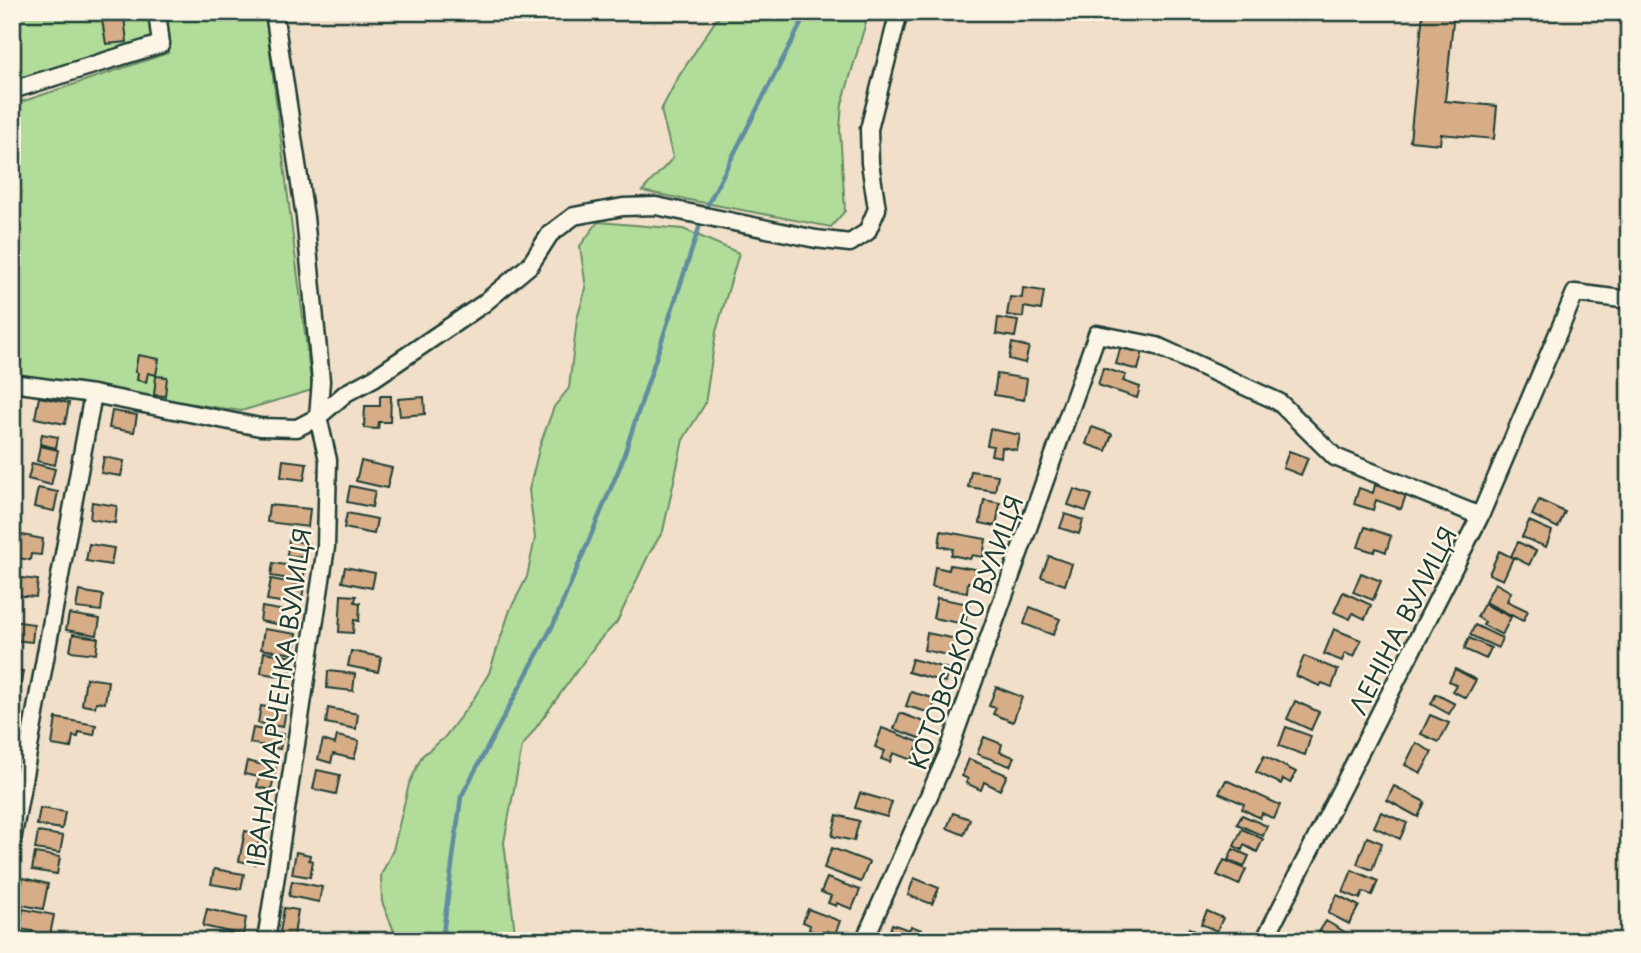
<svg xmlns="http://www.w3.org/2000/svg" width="1641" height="953" viewBox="0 0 1641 953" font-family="'Playpen Sans',sans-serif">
<rect width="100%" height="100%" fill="#f1dfc9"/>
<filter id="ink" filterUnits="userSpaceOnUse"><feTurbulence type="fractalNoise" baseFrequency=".0143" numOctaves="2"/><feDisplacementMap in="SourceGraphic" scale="14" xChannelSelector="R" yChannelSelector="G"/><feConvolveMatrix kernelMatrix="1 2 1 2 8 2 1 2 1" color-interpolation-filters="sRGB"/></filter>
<g filter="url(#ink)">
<path fill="#b2dc99" stroke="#688c66" stroke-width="2" d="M12,12H151L154,40L18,83L12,35Z
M164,12H265L312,390L241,411L12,377V105L168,53Z
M724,12H869L842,104L840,129L845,211L831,227L642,191L673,158L661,110L679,76L716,20Z
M598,222L683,229L739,253L716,332L705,404L683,440L663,531L649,554L617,622L597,643L522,747L504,842L516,941H398L382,902L381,875L393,850L409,784L422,756L444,738L473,700L489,673L510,610L527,577L535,538L529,490L540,445L554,407L569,388L577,319L586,288L580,246Z"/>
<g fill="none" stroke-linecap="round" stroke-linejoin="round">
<path stroke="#608da1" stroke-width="4.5" d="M707,206L807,12
M442,941L461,797L554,623L621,464L699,228"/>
</g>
<path fill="#d7ad88" stroke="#1f3d34" stroke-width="2" d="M1423,12H1454L1445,101L1497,106L1494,139L1441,134L1440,144L1410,141Z
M124,17L127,42L106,44L102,20Z
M1023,288L1044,291L1041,310L1024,307L1023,317L1007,315L1010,297L1022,298Z
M998,318L1018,321L1015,337L996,334Z
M1012,343L1029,347L1025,363L1009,359Z
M1121,345L1143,351L1138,370L1116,364Z
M138,355L159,359L156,375L148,373L146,382L137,380L138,373L135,372Z
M1103,368L1126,375L1123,381L1140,387L1137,398L1098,385Z
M997,374L1027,379L1024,400L994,395Z
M156,376L167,377L165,396L154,395Z
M380,396H391L390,422H379L378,429L364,428L365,406H380Z
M39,397L69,403L65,424L35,418Z
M424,397L425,414L400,416L398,399Z
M112,411L137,415L134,432L109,428Z
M1092,427L1112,434L1106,451L1086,444Z
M990,429L1020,435L1017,450L1002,447L1001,457L991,455L993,446L987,445Z
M42,434L58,437L56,448L40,444Z
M40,446L58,450L55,465L37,461Z
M1289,451L1308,458L1301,475L1283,468Z
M104,457L124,461L121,476L101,473Z
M283,460L307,463L304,480L281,477Z
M361,461L392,468L387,488L356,481Z
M32,463L55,469L51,485L28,479Z
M971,471L998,475L995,491L968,487Z
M1375,485L1406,495L1401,509L1376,500L1373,510L1354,504L1359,488L1373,493Z
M350,486L375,491L372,507L347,502Z
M38,488L58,492L54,511L34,507Z
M1074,489L1092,495L1086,511L1068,505Z
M984,500L1000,503L996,526L980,523Z
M1539,500L1565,512L1558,528L1532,515Z
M92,502L117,506L115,523L90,519Z
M269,505L310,509L308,527L267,522Z
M347,513L377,519L374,534L344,528Z
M1065,514L1083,520L1079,534L1060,528Z
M1529,521L1552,531L1546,547L1522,537Z
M1365,527L1391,536L1386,552L1376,548L1374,552L1358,547Z
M941,531L986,539L983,557L972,555L970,559L951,555L953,549L939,546Z
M12,533L43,539L41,555L31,554L30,560L12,557Z
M289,540L308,543L305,558L287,555Z
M1518,542L1536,551L1529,565L1511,556Z
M89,544L114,548L111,565L86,561Z
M1499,551L1513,558L1503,580L1489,574Z
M1049,556L1072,564L1065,585L1041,577Z
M273,563L305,568L303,581L271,576Z
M950,565L981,570L979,584L968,582L967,592L932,587L935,567L949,570Z
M345,567L375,573L372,588L342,582Z
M1361,573L1381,581L1373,600L1353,592Z
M14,577L38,580L36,597L12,595Z
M271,579L304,585L302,599L294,598L293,604L267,600Z
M1495,583L1511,592L1507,601L1528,611L1523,621L1485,602Z
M79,591L103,595L101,611L76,608Z
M1343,592L1371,605L1365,619L1353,613L1350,619L1334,612Z
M341,595L356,596L355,602L360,603L359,621L354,620L353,633L339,632Z
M937,598L969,604L965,624L933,618Z
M1484,604L1511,617L1502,635L1483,625L1485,622L1477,617Z
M262,607L285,611L282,625L260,621Z
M1030,607L1060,619L1053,635L1024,624Z
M69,614L100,619L97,635L66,630Z
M12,621L34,624L32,642L12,640Z
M1475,625L1502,638L1498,648L1470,635Z
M264,629L297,634L294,654L261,649Z
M1334,629L1361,640L1354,657L1345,653L1342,661L1324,654Z
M927,633L956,639L952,656L924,650Z
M73,634L98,638L96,654L70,651Z
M1469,638L1491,648L1486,659L1464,649Z
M351,651L381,657L378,672L348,666Z
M264,652L294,657L290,678L261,673Z
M1304,656L1338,670L1332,687L1322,683L1320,686L1296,676Z
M912,659L948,669L945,682L908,672Z
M1455,669L1476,680L1466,698L1452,691L1456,685L1449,681Z
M12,670L23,671L20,689L12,687Z
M328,671L355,674L353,691L327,688Z
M86,678L108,681L105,703L96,702L95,707L82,705Z
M996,687L1022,697L1013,722L993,714L996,708L989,706Z
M911,692L936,699L931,713L906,706Z
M1436,694L1455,704L1449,714L1431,704Z
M1295,701L1319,712L1311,730L1287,719Z
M261,706L286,710L283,727L258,723Z
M328,708L358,714L356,729L326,723Z
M900,713L927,723L922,739L894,729Z
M1430,715L1449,723L1439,742L1421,734Z
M56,718L96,725L94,735L79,732L78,737L73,736L71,748L52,745Z
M1286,727L1311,736L1305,755L1279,746Z
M253,728L283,734L280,749L250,743Z
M882,728L919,742L912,760L893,753L890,762L881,759L885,751L875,747Z
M337,736L359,741L354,759L333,754L331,763L318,759L323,740L335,744Z
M984,737L1002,744L1000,752L1014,757L1010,766L977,754Z
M1416,743L1432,752L1421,773L1405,765Z
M1264,756L1296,772L1290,783L1283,779L1281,784L1256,772Z
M969,759L1007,775L1000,790L984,782L981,790L966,783L968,779L962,776Z
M247,761L276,768L271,790L257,787L259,777L244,774Z
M317,770L340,775L336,794L313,789Z
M1226,780L1280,805L1274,819L1262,813L1260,818L1242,809L1244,804L1219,793Z
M1394,786L1425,802L1418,817L1387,800Z
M860,793L892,802L887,817L855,808Z
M40,808L65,812L62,829L37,825Z
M1381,812L1407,823L1400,839L1374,827Z
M953,813L970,819L964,835L947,828Z
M837,815L859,821L854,841L832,836Z
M1242,815L1267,826L1263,836L1237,824Z
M1242,829L1263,839L1257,852L1244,845L1242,850L1234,846Z
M245,831L260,834L255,864L239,861Z
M38,832L63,836L60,853L35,849Z
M1367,837L1382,843L1372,870L1357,864Z
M832,848L869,862L861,882L824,868Z
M1233,849L1249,856L1244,867L1228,860Z
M296,852L310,855L309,860L313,861L310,877L292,874Z
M35,853L60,857L57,874L32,870Z
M1224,860L1246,869L1239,885L1217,875Z
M214,869L244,874L241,889L211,884Z
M1352,870L1378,881L1372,895L1363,892L1360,899L1343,892Z
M23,878L48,884L43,909L17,904Z
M827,878L860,890L852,909L837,903L836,906L828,903L831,896L821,892Z
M914,878L939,888L932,904L908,895Z
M292,881L322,887L319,902L289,896Z
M1337,895L1359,906L1349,924L1328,913Z
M284,908L298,910L293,941L279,939Z
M23,909L54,915L49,940L31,936L32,931L20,929Z
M207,909L246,918L243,935L203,926Z
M808,909L840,921L835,934L827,931L825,936L809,930L810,925L803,922Z
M1207,911L1223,918L1217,931L1201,924Z
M1326,921L1355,938L1354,941H1333L1319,932Z
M892,924L909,930L911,926L925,931L922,941L887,940Z
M1189,928L1212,940V941H1183Z"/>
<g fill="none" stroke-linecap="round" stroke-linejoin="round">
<g stroke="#1f3d34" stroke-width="21">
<path id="minor" d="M12,90L161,44L157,12
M12,383L93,394L260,427L297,428L318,417L346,393L374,378L483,304L530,265L550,234L574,216L623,207L656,206L816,239L850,243L867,232L877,209L870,163L869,129L899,12
M12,841L93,394
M266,941L326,547L328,460L318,417L321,381L305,217L274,12
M864,941L948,753L1097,334L1157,346L1279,402L1335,457L1480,516
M1264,941L1480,516L1575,293L1629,300"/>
</g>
<use href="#minor" stroke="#fcf5e5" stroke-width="16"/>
</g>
</g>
<g text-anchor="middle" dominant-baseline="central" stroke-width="5" stroke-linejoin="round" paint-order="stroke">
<g font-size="24" fill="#1f3d34" stroke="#fcf5e5">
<text transform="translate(1402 620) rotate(-63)">ЛЕНІНА ВУЛИЦЯ</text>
<text transform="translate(965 632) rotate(-70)">КОТОВСЬКОГО ВУЛИЦЯ</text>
<text transform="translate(278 697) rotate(-82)">ІВАНА МАРЧЕНКА ВУЛИЦЯ</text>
</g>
</g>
<rect width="1641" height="953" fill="none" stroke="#fcf5e5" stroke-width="42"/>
<rect x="21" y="21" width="1599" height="911" fill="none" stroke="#1f3d34" stroke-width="2.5" filter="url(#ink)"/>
</svg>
